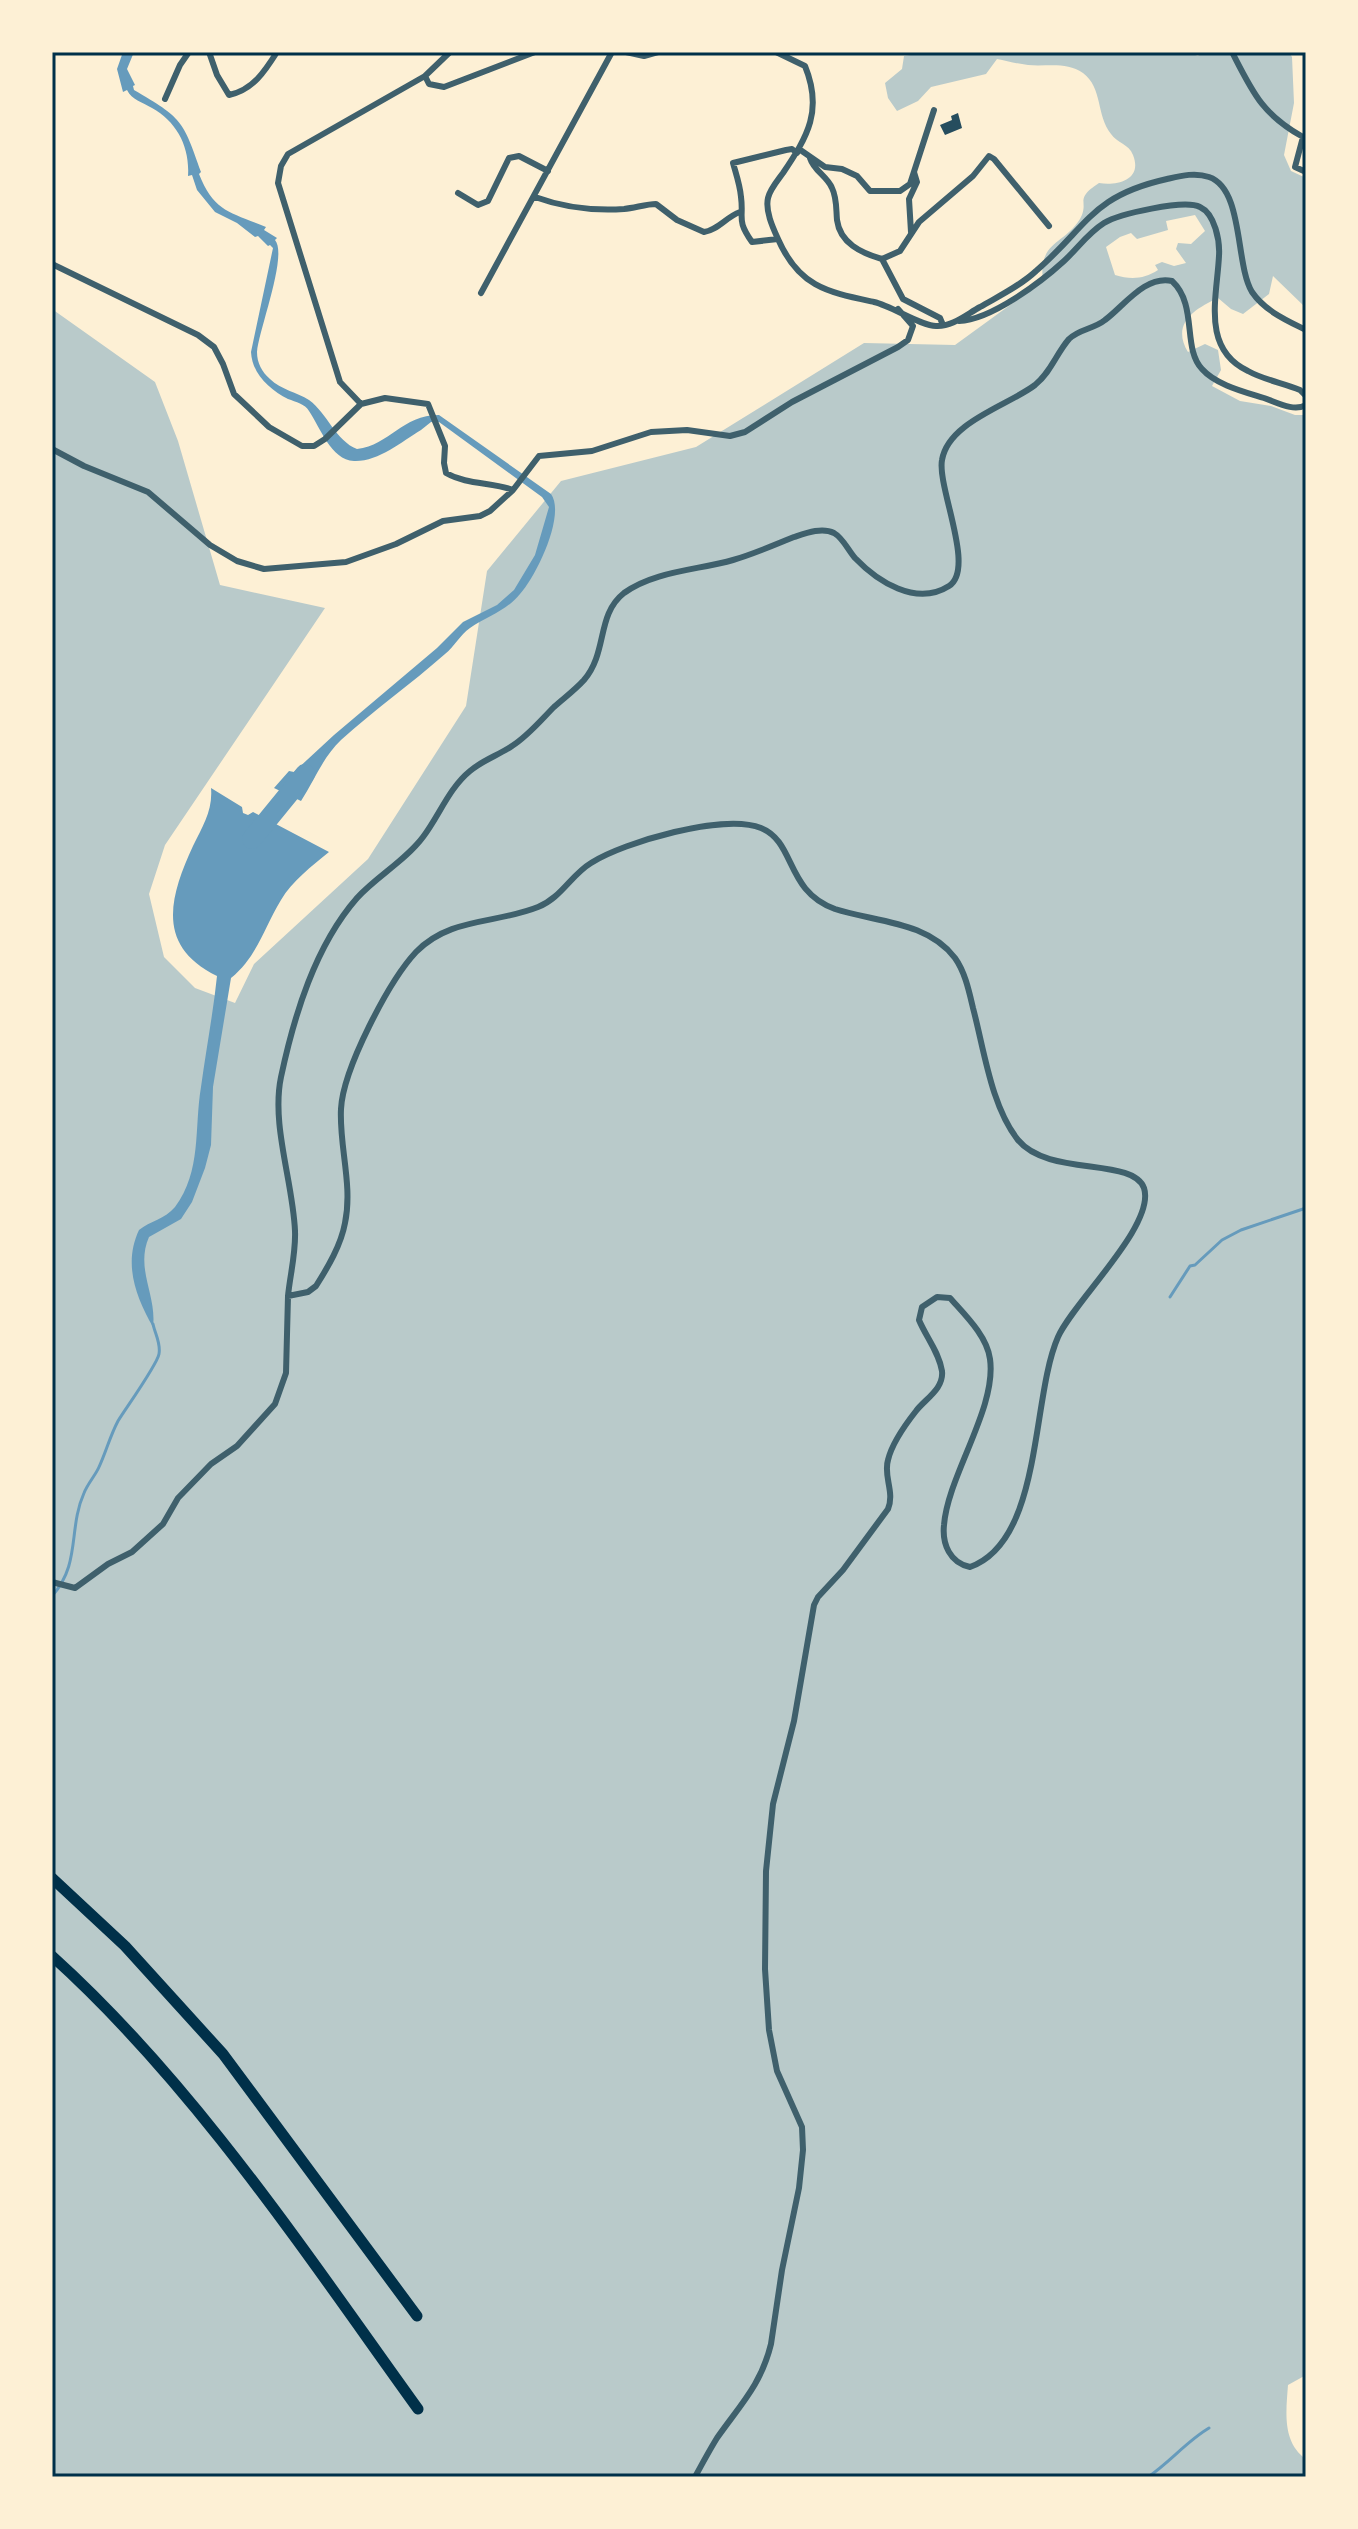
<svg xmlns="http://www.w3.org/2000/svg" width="1358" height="2529" viewBox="0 0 1358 2529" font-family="'Golos Text',sans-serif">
<rect width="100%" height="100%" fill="#fdf0d5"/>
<path fill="#b9caca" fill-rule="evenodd" d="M931,52H1187L1198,56L1202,52H1289L1292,57L1294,103L1284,155L1291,171L1306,178V308L1273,276L1269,294L1243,314L1231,309L1218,298C1194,309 1171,324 1188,352L1205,344L1218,350L1221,370L1212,386L1240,401L1271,406L1295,415H1306V2375L1288,2385C1286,2412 1282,2442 1306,2459V2477H52V309L155,382L178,441L220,585L325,608L165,845L149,894L164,957L195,988L235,1003L254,964L368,859L466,706L487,571L561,481L696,447L864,343L955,345L1043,281C1038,241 1064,245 1080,219C1090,201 1073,200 1099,183C1117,186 1143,180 1133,155C1129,144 1117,143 1111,134C1096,115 1103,88 1083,73C1066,61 1047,67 1028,65C1018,64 1007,61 997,59L986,74L931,87L918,101L897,111L888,98L885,83L902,69L904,56ZM1195,215L1205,231L1191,244L1178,243L1176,249L1186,263L1174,266L1162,262L1155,265L1158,270C1144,279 1131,280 1115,275L1106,247L1120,237L1131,233L1137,239L1168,230L1166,221Z"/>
<path fill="#669bbc" d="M123,52H134L127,69L135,85L133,86L134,90C182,118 183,120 201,172L199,174C214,212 230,212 266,227L264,230L277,238L275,240C288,255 259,329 257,352C257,363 262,372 270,379C281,390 297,392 309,400C327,413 336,441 357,449C390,445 402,415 439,415L551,494C566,515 536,577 520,594C506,611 488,616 470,628C460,635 454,647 445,654C411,684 374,710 341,740C323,757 314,781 301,801L274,788L289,771L294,772L334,735L437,648L463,622L497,605L514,590L535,555L549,507L542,497L439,422H431L421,430C401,442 378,462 354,461C331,460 320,427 309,411C305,404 296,402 288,399C270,390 252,374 251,352L273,248L270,245L268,246L258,236L255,237L237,223L215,212L197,190L192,175L188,176C190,147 177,122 152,108C142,102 132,100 127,90L123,92L117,69Z
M211,788L242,807L243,813L248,815L253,812L329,852C312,866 292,881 281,900C264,928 257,957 231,978L213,1087L211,1145L205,1168L192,1202L181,1219L149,1237C135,1269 157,1295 153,1327C136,1297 123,1264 139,1230C150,1221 165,1219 175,1207C202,1171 194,1128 201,1087C206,1050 213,1014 217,976C156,946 169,898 193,846C203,826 213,810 211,788Z"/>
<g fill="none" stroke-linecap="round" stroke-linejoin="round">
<path stroke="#669bbc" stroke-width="3" d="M1170,1297L1190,1266L1195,1265L1222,1240L1241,1230L1306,1208
M52,1596C81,1564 68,1529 84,1493C88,1483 95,1476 99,1467C106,1452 110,1436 118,1421C126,1408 157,1365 159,1354C161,1343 155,1334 153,1324
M1148,2477C1170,2462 1187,2441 1209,2428"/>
<path stroke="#669bbc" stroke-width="20" d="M252,839L305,774"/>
</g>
<path fill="#264d5e" d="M958,113L962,128L945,135L940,125L952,120L951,116Z"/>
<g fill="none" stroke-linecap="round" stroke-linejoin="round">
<path stroke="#3f606c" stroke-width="6" d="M209,52L217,75L229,95C253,90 265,71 277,52
M450,52L425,76L429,84L444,87L535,52
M626,52L644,56L658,52
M776,52L805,66C823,110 808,136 783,173C778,180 770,189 768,198C765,211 773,228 778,239C799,287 827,292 874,302C892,306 921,326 936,326C952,327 967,314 980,307C999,296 1020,286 1036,271C1088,226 1091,196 1167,179C1180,176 1195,172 1209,177C1244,189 1235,264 1252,292C1265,311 1286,320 1306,330
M1232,52C1253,93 1262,114 1303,137L1295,167L1306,172
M165,99L180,65L189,52
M799,149L825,167L842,169L857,176L870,191H900L910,184L934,110
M810,158C814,171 827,176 832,188C837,198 836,209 837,220C840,243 861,253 882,259
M458,193L478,205L488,201L509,158L519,156L548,171
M535,197C565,208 593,211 624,209C635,208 646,204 656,204L677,220L704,232C718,230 726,217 740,212
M911,232L909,199L917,182L914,172
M778,239L752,242C736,219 744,219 741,197C740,185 736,174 733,163L786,150L792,149L797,153
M52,264L198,335L214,347L223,364L234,394L269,427L302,446H314L325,439L361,404L385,398L428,404L445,446L444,463L446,473C467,485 492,482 513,490L539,456L592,451L651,432L687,430L730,436L745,432L792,402L898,347L908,340L913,326L898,309
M481,293L612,52
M959,321C991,320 1041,282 1064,261C1078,248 1088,233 1104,223C1119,214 1184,199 1200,207C1215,214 1220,241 1219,256C1217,297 1201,349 1248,371C1264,380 1283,383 1300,390L1306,396
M943,325L940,318L903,299L882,259L900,251L919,222L973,176L989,156L994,159L1049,226
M361,404L340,382L278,183L281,166L288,154L425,76
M52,449L84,466L148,492L210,545L237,561L264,569L346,562L396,544L443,521L480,516L490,511L513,490
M52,1582L75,1588L108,1564L132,1552L163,1524L178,1498L211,1464L237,1446L275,1404L286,1373L288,1296
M695,2477C702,2464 709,2451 717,2438C740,2405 761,2385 771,2344L782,2270L799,2188L803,2150L802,2127L777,2071L769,2030L765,1969L766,1871L773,1804L794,1721L814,1605L818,1597L843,1570L888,1509C895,1492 883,1476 888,1460C892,1443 905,1425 916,1411C925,1399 944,1389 942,1371C939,1352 926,1337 919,1320L922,1307L937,1297L950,1298C965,1315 987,1336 990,1359C997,1408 948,1475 944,1525C942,1544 950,1563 970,1567C1043,1541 1031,1398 1058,1337C1074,1301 1156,1225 1144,1188C1133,1157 1048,1177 1018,1140C991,1106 984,1049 973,1008C969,991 965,972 955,958C927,921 875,922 835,909C785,891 796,842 761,828C724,813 624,842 591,863C571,875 561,898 538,907C496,924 450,917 416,952C389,981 343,1069 341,1109C339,1146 353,1185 345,1223C341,1245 328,1267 316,1286L308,1292L288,1296C290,1275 296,1253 295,1231C293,1182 271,1125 281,1077C294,1016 315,946 357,898C377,876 405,861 423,837C439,816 449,788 470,771C483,760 499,755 512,746C528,736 541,720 554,707C564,698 575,690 584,680C608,652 596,615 624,593C654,571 698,570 733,560C754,554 774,545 794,537C806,533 822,527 834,533C843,538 848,550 855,558C877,581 916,607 949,586C976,569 937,487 942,460C948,422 1009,405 1035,385C1051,372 1056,354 1069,339C1079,329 1094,329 1105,320C1124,306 1145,275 1172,281C1198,305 1182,348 1202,369C1216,385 1245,392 1264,398C1278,403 1294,412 1306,405"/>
<path stroke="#003049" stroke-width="11" d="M52,1878L125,1946L223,2054L417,2316
M52,1956C194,2084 307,2255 418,2409"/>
</g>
<rect width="1358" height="2529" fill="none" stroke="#fdf0d5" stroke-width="108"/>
<rect x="54" y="54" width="1250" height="2421" fill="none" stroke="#003049" stroke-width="3"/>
</svg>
